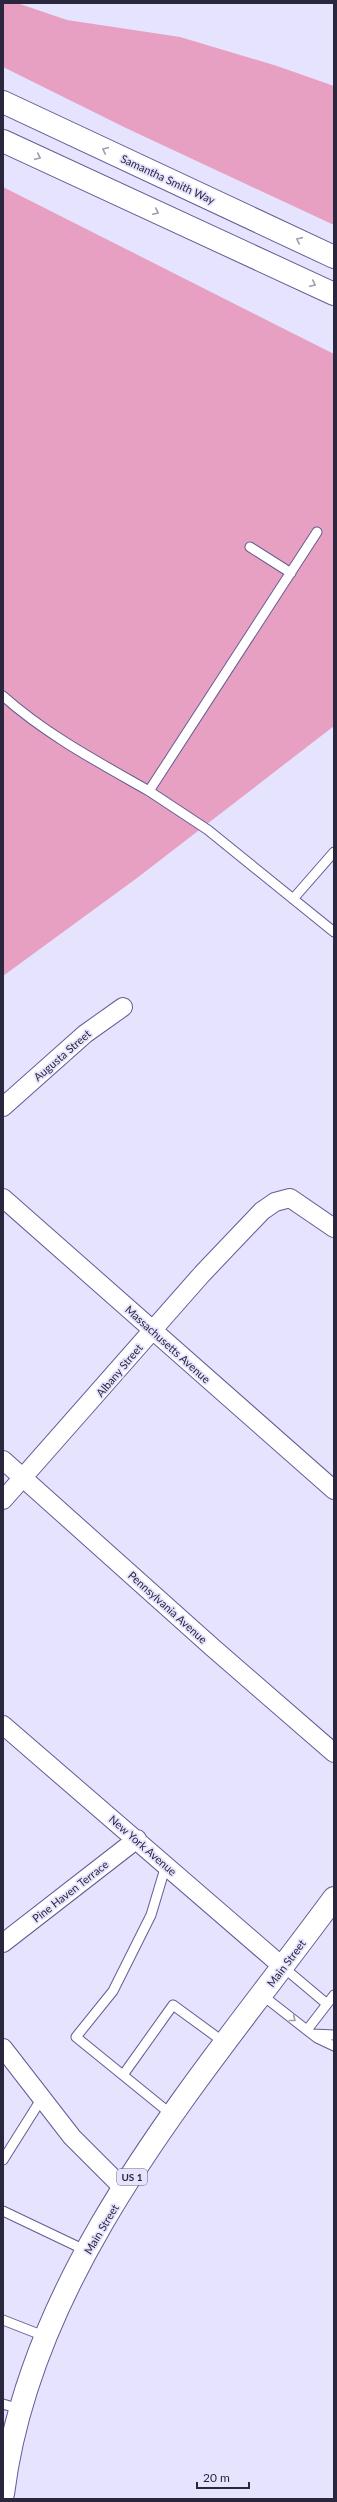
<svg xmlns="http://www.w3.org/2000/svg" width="337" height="2502" viewBox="0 0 337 2502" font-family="Lato,sans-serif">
<rect width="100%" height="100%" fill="#e5e3fd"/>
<path fill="#e7a0c1" d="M3,3H17L67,20L180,37L277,66L334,86V225L126,128L3,67Z
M3,187L334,354V726L137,878L3,976Z"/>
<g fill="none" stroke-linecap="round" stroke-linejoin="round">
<g stroke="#655b94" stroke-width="11">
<path id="lane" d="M317,532L149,791L208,830L334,932
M250,547L291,573
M3,696C47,735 98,762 149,791
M293,899L334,852
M166,1865L151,1915L113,1991L76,2037L172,2115
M283,1967L327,2004
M262,1995L317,2038L334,2046
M307,2030L334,1995
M313,2034L334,2035
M123,2075L173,2005L225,2043
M3,2160L42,2098
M3,2211L87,2251
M3,2320L44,2336
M3,2404L19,2409"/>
</g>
<g stroke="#655b94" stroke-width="20">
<path id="street" d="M3,1107L85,1034L123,1007
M3,1198L334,1490
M3,1460L212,1647L334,1753
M3,1500L202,1274L262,1211L275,1202L290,1198L334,1228
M3,1725L283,1967
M3,1943L137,1839
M3,2048L72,2137L124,2189"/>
</g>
<g stroke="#655b94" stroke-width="24">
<path id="primary" d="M3,2494C31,2267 203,2076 334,1898"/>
</g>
<g stroke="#655b94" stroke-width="24">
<path id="highway" d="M3,102L334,257
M3,141L334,294"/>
</g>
<use href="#lane" stroke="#fff" stroke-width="9"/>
<use href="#street" stroke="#fff" stroke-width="18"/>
<use href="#primary" stroke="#fff" stroke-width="22"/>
<use href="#highway" stroke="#fff" stroke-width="22"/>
</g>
<defs><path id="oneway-chevron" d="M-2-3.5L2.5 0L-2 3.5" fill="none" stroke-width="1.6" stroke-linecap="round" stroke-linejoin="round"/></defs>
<g stroke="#9f9da8">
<use href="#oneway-chevron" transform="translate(105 150) rotate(-155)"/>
<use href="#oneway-chevron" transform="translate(38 157) rotate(25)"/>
<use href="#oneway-chevron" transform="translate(156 212) rotate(25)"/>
<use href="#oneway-chevron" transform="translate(299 240) rotate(-155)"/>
<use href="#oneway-chevron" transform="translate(313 284) rotate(25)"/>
<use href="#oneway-chevron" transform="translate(293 2019) rotate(38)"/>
</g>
<g text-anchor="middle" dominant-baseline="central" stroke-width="3.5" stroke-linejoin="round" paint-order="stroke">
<rect fill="#e5e3fd" stroke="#625f77" stroke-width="1" x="117" y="2169" width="30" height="16" rx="3"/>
<g font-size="10" font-weight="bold" fill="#2a263e">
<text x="132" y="2177">US 1</text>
</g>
<g font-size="11" fill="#2a263e" stroke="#e5e3fd">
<text transform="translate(168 179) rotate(25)">Samantha Smith Way</text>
<text transform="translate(62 1055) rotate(-41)">Augusta Street</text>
<text transform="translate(168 1344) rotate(42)">Massachusetts Avenue</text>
<text transform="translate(119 1370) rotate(-50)">Albany Street</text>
<text transform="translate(168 1607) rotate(42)">Pennsylvania Avenue</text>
<text transform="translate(143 1845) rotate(41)">New York Avenue</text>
<text transform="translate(70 1891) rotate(-38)">Pine Haven Terrace</text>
<text transform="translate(286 1963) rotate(-53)">Main Street</text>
<text transform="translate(101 2229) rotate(-59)">Main Street</text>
</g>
</g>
<rect width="337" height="2502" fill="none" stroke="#2a263e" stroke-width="8"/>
<path d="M197 2482v6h52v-6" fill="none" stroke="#2a263e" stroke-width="2"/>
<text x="203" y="2482" font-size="12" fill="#2a263e" stroke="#e5e3fd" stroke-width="3" paint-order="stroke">20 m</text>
</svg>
